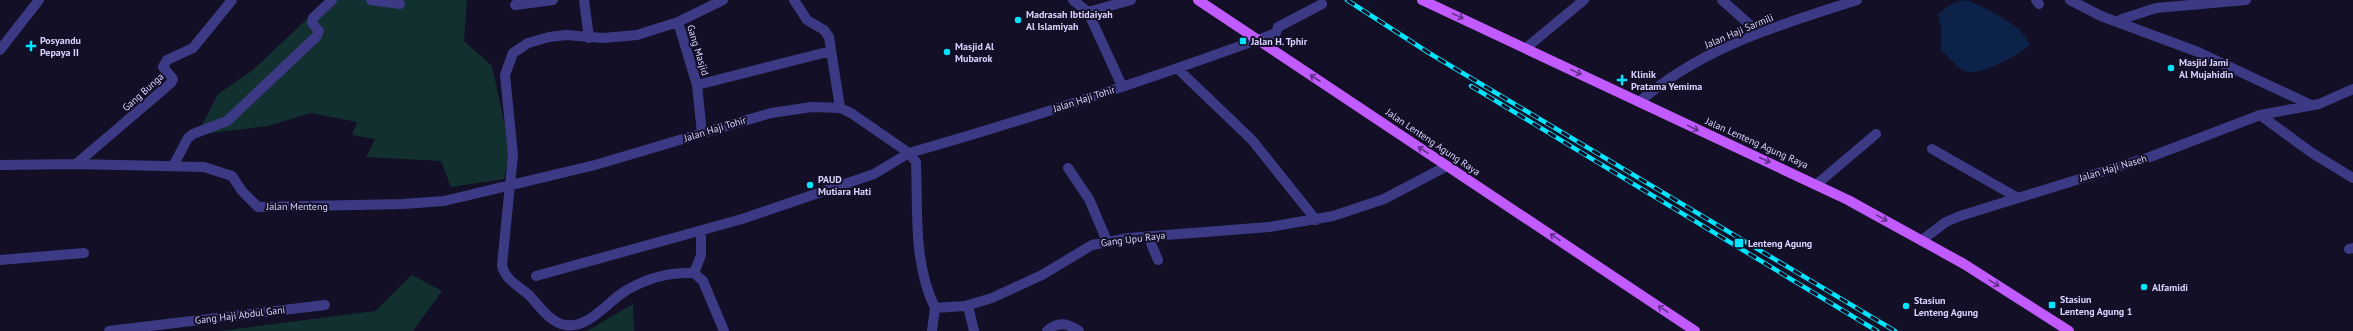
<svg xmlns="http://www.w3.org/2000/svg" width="2353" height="331" viewBox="0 0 2353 331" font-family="'PT Sans',sans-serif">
<rect width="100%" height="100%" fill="#130f26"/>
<path fill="#12302f" d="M327,0H467L464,41L492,66L510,149L504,179L451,187L441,161L366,157L375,139L352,135L357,122L311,113L268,126L197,135L218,94L253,70Z
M412,275L442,291L413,331H220L375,311Z
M633,304L634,331H587Z"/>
<path fill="#0c2248" d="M1966,0C1985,7 2022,25 2030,44C2020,55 1979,77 1965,71C1957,68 1948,56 1941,50V27L1938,14L1955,2Z"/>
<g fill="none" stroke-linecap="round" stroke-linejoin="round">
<path stroke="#3d3a85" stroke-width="10" d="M371,0L400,4
M584,0L589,38
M723,0L678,22L637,35L603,38L566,35L549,37L528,43L513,53L505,75L513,155L502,265C504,279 520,287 530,296C539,306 551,323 565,325C590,329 607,301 627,290C647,278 671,272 694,273L703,281L724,331
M794,0L807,20L824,30L829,37L840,108
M1073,0L1088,12L1122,86
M1722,0L1759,33
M2036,0L2039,4
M2070,0L2101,16L2198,52L2309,104
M515,5L553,0
M1088,12L1131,0
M678,22L697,85L702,133
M2123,23L2122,19L2156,8L2246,0
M1526,48L1584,0
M0,50L39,0
M1178,69L1252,140L1316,220
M697,85L831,51
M1639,102C1704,46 1777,26 1857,0
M2260,115L2312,153L2353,178
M1932,149L2018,198
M76,164L171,83L173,79L163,67L167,60L193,48L232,0
M0,165L76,164L204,167L232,176L242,191L258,207L403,204L444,201L595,165L771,113L812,107L840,108L851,113L909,153C1033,118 1155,77 1276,33L1278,27L1322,4
M173,166L188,138L193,134L227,121L317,36L319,31L312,23L313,18L332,0
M1068,168L1089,199L1107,241
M1817,184L1876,134
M1148,236L1158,260
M1922,240L1946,222L1960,216L2150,157L2260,115L2319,104L2353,89
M2349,249L2353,248
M0,260L84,253
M694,273L701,255V232
M536,276L742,219L874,174L909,153L916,162C918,211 913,263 935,308
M968,306L974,331
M935,308L965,306L992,298L1042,275L1092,245L1128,238L1269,227L1333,216L1384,199L1447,166
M109,331L325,305
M932,331L935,308
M1047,331C1058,321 1067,323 1079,331"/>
<path stroke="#c25bff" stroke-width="10" d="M1198,0L1695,331
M1422,0L1848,200L1964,264L2069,331"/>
<g stroke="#00e5ff" stroke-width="4.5">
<path id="rail" d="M1347,0L1429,53L1895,331
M1471,86L1877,331"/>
</g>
<use href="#rail" stroke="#130f26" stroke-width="3" stroke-dasharray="9" stroke-linecap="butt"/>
</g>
<defs><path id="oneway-shaft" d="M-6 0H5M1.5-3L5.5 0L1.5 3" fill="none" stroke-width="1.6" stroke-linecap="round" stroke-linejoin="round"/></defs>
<g stroke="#623188">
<use href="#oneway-shaft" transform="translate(1458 16) rotate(25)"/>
<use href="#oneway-shaft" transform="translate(1576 72) rotate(25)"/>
<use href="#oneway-shaft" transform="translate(1315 78) rotate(-147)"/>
<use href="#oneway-shaft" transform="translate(1693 128) rotate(26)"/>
<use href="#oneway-shaft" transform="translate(1423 150) rotate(-147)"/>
<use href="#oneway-shaft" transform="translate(1765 160) rotate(24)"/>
<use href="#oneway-shaft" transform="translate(1882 218) rotate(29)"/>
<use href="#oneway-shaft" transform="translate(1555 237) rotate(-146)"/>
<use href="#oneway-shaft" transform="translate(1994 283) rotate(32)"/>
<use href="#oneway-shaft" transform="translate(1663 309) rotate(-146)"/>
</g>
<g fill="#00e5ff" stroke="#130f26" stroke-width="1.5">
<circle cx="1018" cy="20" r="4"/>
<rect x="1239" y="37" width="8" height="8" rx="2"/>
<path d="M29 40h4v4h4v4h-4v4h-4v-4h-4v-4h4z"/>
<circle cx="947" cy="52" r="4"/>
<circle cx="2171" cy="68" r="4"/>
<path d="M1620 74h4v4h4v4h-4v4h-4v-4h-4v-4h4z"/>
<circle cx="810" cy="185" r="4"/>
<rect x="1734" y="238" width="10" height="10" rx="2"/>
<circle cx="2144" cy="287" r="4"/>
<rect x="2048" y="301" width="8" height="8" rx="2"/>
<circle cx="1906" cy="306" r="4"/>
</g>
<g text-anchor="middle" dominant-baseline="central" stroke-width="4" stroke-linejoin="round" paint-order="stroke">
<g font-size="10" font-weight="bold" fill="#d9d4ff" stroke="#130f26" text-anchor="start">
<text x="1026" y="14">Madrasah Ibtidaiyah<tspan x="1026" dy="12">Al Islamiyah</tspan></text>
<text x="40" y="40">Posyandu<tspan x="40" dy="12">Pepaya II</tspan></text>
<text x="1251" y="41">Jalan H. Tphir</text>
<text x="955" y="46">Masjid Al<tspan x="955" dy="12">Mubarok</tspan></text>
<text x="2179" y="62">Masjid Jami<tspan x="2179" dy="12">Al Mujahidin</tspan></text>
<text x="1631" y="74">Klinik<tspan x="1631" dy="12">Pratama Yemima</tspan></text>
<text x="818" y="179">PAUD<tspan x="818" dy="12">Mutiara Hati</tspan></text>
<text x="1748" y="243">Lenteng Agung</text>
<text x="2152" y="287">Alfamidi</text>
<text x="2060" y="299">Stasiun<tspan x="2060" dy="12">Lenteng Agung 1</tspan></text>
<text x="1914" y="300">Stasiun<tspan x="1914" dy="12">Lenteng Agung</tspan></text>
</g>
<g font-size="10" fill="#d9d4ff" stroke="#130f26">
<text transform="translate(1739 31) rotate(-23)">Jalan Haji Sarmili</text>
<text transform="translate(698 50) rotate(73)">Gang Masjid</text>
<text transform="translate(143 92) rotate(-42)">Gang Bunga</text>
<text transform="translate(1084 99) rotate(-18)">Jalan Haji Tohir</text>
<text transform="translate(715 129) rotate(-17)">Jalan Haji Tohir</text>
<text transform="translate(1433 142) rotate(34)">Jalan Lenteng Agung Raya</text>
<text transform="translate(1757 143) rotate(24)">Jalan Lenteng Agung Raya</text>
<text transform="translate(2113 168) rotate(-17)">Jalan Haji Naseh</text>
<text x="297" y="206">Jalan Menteng</text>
<text transform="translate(1133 239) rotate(-7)">Gang Upu Raya</text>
<text transform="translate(240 315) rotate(-7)">Gang Haji Abdul Gani</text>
</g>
</g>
</svg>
